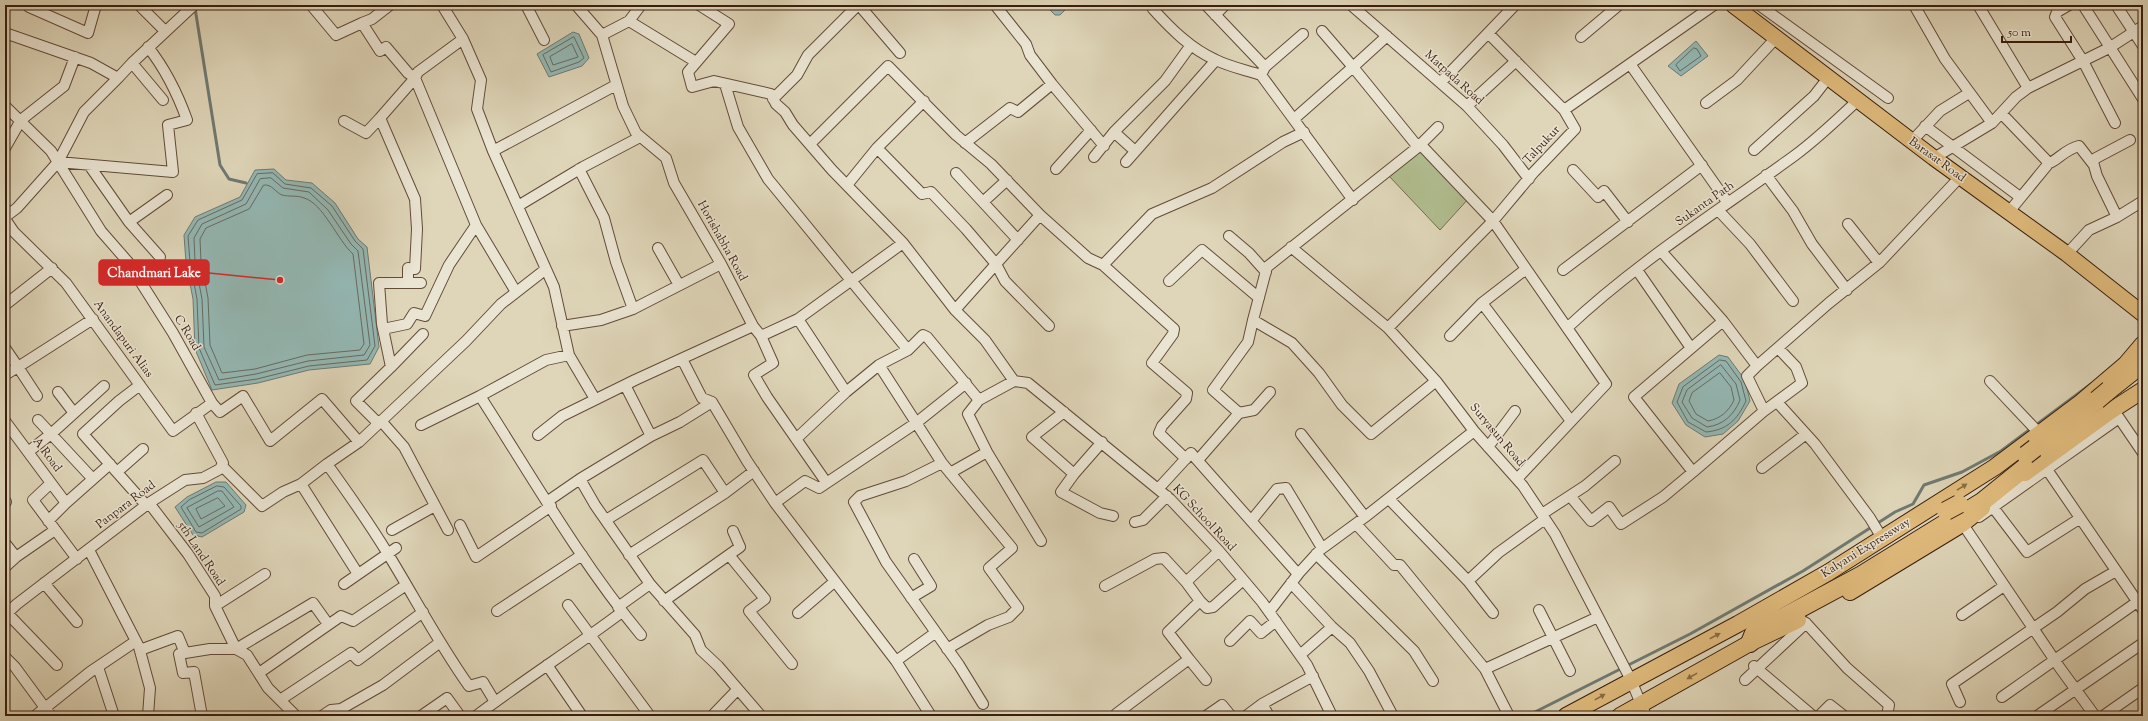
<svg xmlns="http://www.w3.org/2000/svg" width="2148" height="721" viewBox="0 0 2148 721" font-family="'Sorts Mill Goudy',serif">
<rect width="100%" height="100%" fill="#dfd6b9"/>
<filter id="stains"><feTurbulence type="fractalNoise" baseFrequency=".005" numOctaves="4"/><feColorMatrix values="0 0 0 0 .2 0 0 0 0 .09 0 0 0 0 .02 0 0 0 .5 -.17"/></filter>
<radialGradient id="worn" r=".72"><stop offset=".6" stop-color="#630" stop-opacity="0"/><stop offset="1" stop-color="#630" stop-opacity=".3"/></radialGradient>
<path fill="#b1be90" stroke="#746e4f" d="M1419,148L1470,197L1440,230L1389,176Z"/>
<path fill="#94b8b4" stroke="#6f7a72" d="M1045,5H1070L1060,15H1055Z
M573,32L579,34L589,58L582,66L549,77L537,54Z
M1696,41L1708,56L1681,76L1668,66Z
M274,169L286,180L312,183L335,203L358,239L367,247L379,347L370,364L309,370L258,383L212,390L195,349L193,299L186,263L184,235L195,217L240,197L255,170Z
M1719,355L1728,357L1745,380L1750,401L1738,421L1723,434L1705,437L1686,425L1672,403L1679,384Z
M216,482H226L246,505L244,512L202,537L193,535L175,507L187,497Z"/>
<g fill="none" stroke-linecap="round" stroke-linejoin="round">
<path stroke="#666a61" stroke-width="1" d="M574,37L584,58L579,62L551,72L543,55Z
M572,44L578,57L553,65L550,57Z
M1694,48L1697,49L1701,56L1680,71L1676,65Z
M273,173L285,184L311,188L332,206L355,241L363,249L375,346L367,360L309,366L257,379L215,385L199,348L197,299L190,262L188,236L198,220L242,200L257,174Z
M271,178L283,188L309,192L328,210L351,244L358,251L370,345L364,355L308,361L256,374L219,380L204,347L202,299L195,262L194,238L202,224L246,204L260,179Z
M264,185C272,184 275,192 282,195C289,197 297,195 304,198C323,203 338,241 353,254L364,344L360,350L307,355L255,369L222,373L210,345L208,298L201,261L200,239L206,228L249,209Z
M1720,360L1726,361L1741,382L1746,401C1737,420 1727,430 1706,432L1688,422L1677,402L1683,387Z
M1721,365L1736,384L1740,400C1734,415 1723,425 1707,427L1692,418L1682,402L1687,390Z
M1720,373L1731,387L1734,400C1729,411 1720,419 1708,421L1696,414L1689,401L1692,393Z
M217,486L224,487L241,506V509L202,533L196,532L181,507L189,500Z
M218,491H222L234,507L199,527L187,508Z
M218,498L225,506L201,519L196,509Z"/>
<path stroke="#6f7a72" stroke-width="3" d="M195,8L220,165L229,179L246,183
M1527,716L1690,634L1803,571L1895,512L1913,504L1924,485L1962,472L2001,451L2091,384"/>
<g stroke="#624b39" stroke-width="12">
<path id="minor" d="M29,5V7L88,33L96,5
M139,5L165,31
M311,5L336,35L362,23L380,51L386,47L408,73L415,78L476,225L449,265L425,316L414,313L407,324L383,329
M442,5L463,39L481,80L477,109L493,151L554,287L569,355L595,399
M526,5L544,40
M576,5L602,35L623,106L636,133L666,158L674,183L721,264L753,326L761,336L773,363L754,375L767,397L826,482
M699,5L729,24L688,72L692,87L714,81L771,94L776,104L785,112L793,125L832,170L903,243L955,310L985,340L1014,381
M859,5L900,53
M995,5L1026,44L1030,55L1052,84L1104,146
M1152,5L1153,9C1171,29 1191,49 1216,60C1230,67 1246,70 1261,75
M1206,5L1265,67L1261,75L1353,200
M1351,5L1467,106L1503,145L1529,179
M1759,5L1888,98
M1914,5L1945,59L1992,123
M1978,5L2028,88
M2069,5L2057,12L2055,17L2083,61L2115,123
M2083,5L2143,99
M2116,5L2143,46
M1215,15L1225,5
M629,21L641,5
M362,23L372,19L390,5
M5,33L91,63L118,78L84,112L58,162L17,208L5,217
M1488,33L1564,110
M602,35L629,21L696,62
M1387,36L1353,67L1418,147
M1581,37L1619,5
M132,63L163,100
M1630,64L1728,203
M1265,67L1303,34
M118,78L132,63L194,5
M1441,82L1515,5
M725,84L738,127L768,179L908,350
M773,99L797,75L808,55L858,5
M1706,103L1737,80L1776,38
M5,106L51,151L101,231L128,262L173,333L212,403L220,412L243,396L270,441L322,399L359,442
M1467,106L1516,61
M2002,114L2049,163C2056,162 2065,149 2079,146L2093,164
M1294,119L1353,67L1322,31
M344,121L366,133L380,118
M1925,126L2020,197
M1114,132L1135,151
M1912,141L1940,111L1969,93
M965,143L1010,108L1018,112L1052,84
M810,144L888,66L956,135L991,164L1040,215L996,264L966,229L931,192L922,194L877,148L924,101
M1421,145L1493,221L1606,384L1517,479
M5,148L21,120L64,86L75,57
M1754,150L1814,96L1828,78
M493,151L616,85
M1094,157L1114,132L1165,81L1191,45
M1934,158L1992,123L2016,97L2028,88L2109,48L2143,26
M58,162L173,172L168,125L187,120C177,92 166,70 148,47
M1126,162L1216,60
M89,165L129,222L160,257
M579,169L604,218L616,262L633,309
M1056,169L1091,130
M1573,170L1598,197L1604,191L1628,222
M956,173L1018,240
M1766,175L1793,211L1812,244L1847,290
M847,185L877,148
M983,202L1007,180
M518,206L583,167L640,137
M1718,210L1750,244L1793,301
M2008,213L2049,163
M1040,215L1088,258L1103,265L1174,329L1173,334L1152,363L1187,393L1186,399L1162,426L1159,433L1186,459
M2117,217L2097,176L2093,162L2096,158L2130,140
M5,219L14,232L66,283L173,431L212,403
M129,222L167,195
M1848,224L1879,263
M476,225L516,292
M1229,236L1249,253L1266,272
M1291,247L1388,328L1436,381L1474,431L1523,486L1555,534L1631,680L1646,716
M658,248L679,285
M1661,251L1723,321L1634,397L1693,472L1764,411L1802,383L1796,367L1778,348
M2067,254L2089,230L2117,217L2143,201
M1103,265L1152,214L1212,188L1283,142L1304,132
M1563,270L1702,165
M1637,270L1691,348
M1169,281L1202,250L1259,298
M408,283V268L415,269L417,229L415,199L380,118L415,78L418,72L463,39
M1482,303L1571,421
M5,305L52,268
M955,310L996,264L1005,281L1049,326
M1723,321L1757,366L1747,376L1764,411
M562,326L601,320L633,309L721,264
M1388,328L1493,221L1534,172L1575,129L1564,110L1714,5
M1567,328C1636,263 1717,212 1794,156C1816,140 1837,120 1858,100
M761,336L798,319
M1450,336L1482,303L1526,269
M5,348L18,367L5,375
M569,355L546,360L480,396C532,477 580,561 641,635
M682,359L702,398L712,402L747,461L775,503
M879,365L942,463L1012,548L989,568L1018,608L1009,617L988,625L947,649
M1757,366L1829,303L1880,262L1960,177
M391,367L423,334
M1014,381L1028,383L1170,499L1219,551L1262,602L1307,665L1332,716
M1014,381L979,400L968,414L987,452L1041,541
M1436,381L1371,434L1342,405L1319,373L1292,343L1253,320L1267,267L1418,147L1438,127
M1990,381L2039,433
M140,385L119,401L83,434L146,505
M58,392L74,413
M846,392L798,319L903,243
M37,396L18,367L93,319
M1777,402L1815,444L1870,518L1882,538
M1064,412L1032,437L1074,474
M2115,412L2143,453
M1239,413L1213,390L1248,342L1253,320
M38,420L92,478
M5,421L51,483L33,500L77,559
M382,422L404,447L448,530
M379,424L356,401L391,367L382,324L379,283H421
M421,425L480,396
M1301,434L1365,517
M538,435L562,416L635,380L753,326
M651,436L680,422L712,402
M796,439L846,392L879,365L908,350L923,335L927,337L979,400
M1102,442L1074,474L1061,492L1100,513L1113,516
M1488,447L1515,411
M28,452L51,434L104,386
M2037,458L2046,468L2143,610
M1198,460L1239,413L1254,410L1270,392
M942,463L906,481L860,496L854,502L886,562L959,665L983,704
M327,464C348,493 369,523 388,554C415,598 439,644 469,686L483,682L495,702
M222,466L262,506L283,492L301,484L327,464L359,442L466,341L501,304L546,269
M1762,468L1806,434
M117,472L143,449
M950,473L987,452
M580,479L651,436L625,385
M301,484L358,574
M1158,489L1191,453L1298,574
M1570,496L1591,521L1609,507L1621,524L1663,497L1693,472
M1389,499L1468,581L1493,613
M5,501L6,502
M548,501L580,479L595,505L650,584L695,635L701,650L718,666L761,716
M66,503L110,464
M149,503L188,554L215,596V606L236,649L247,655L268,688L296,716
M1992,506L2027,552L2079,519
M1542,514L1585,486L1615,461
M1979,517L2119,418
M606,520L703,460L725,493
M1960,520L2060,668L2095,716
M48,521L66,503L51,483
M1251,521L1277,489L1286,488L1322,548
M1135,522L1143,520L1167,496
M1356,524L1394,565H1400L1485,669L1598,617
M460,525L476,557L551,506
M392,530L435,506
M5,543L16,557L55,530
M89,550L139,647L150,688L148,716
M1316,554L1414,651L1433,681
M629,555L725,493L754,471
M729,555L765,599L749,611L792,664
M5,567L16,557
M1468,581L1498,553L1545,519
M1186,582L1219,551
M44,583L77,622
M1291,583L1332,627L1350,643L1369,671L1393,716
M344,584L396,548
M1105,586L1155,559L1164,558L1186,582L1200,601L1168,632L1189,659L1116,714
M911,598L931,586L914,559
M664,601L740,547L733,531
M1200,601L1207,608L1213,607L1243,580
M568,605L650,716
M215,606L265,574
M618,607L650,584
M1539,610L1570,671
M497,611L582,555
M1269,612L1299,573L1320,550L1365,517L1474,431
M7,613L57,665
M798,613L834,582
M5,615L17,604L149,503L185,480L203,478L220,469L223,463L196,413
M1962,615L2004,586
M1799,619L1806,623L1847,668L1889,705L1887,716
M1230,641L1250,621L1261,633L1276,621
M140,650L178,636L185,653L210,649H236L313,603L328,624
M185,653L179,654L183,673L194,672L202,716
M1300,655L1332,627
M5,657L15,667L51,716
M1189,659L1206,680
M896,661L935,633
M547,665L582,716
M1754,666L1813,716
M98,667L114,716
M1485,669L1509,716
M259,673L341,616L353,621L406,585
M1745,680L1806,623
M2002,697L2137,602
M280,700L351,653L358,660L423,612
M1960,702L1952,684L2057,612L2085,589L2116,571
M1262,704L1313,676
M35,716L90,672L136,641
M322,716L331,710L341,709L383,685L439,643
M421,716L447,698L460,716
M476,716C524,680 574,648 622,612
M712,716L738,689
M931,716L896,661L775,503L805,481L819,488L916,423L966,383
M1206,716L1222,705L1231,716
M1246,716L1262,704L1269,716
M1819,716L1830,705L1844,716
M2037,716L2143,643
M2103,716L2143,688"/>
</g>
<g stroke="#381d0e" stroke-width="17">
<path id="primary" d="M1733,5L1934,158L2067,254L2143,314"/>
</g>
<g stroke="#381d0e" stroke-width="18">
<path id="trunk" d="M2025,473L2109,412L2143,390
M1850,592L1962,524L1982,508
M1566,716L1738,624L1829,572L1995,467L2079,404L2126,364L2143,344
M1620,716L1750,643L1798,620"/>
</g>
<g stroke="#381d0e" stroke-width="20">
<path id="motorway" d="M2109,390L2143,363
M2035,448L2097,400
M1964,513L1982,502L2033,461
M1750,643L1754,633L1862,575L1951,520"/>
</g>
<use href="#minor" stroke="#eae4d2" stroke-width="10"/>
<use href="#primary" stroke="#e0bb7c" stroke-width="15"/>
<use href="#trunk" stroke="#e0bb7c" stroke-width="16"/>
<use href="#motorway" stroke="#e0bb7c" stroke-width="18"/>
<g stroke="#381d0e" stroke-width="20" stroke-linecap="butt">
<path id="motorway-bridge" d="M2097,400L2109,390
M2026,455L2035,448
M1946,511L1959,504"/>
</g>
<use href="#motorway-bridge" stroke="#e0bb7c" stroke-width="18"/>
</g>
<defs><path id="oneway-solid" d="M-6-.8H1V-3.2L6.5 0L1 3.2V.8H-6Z"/></defs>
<g fill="#8c6c45">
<use href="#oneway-solid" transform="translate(1962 487) rotate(-32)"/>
<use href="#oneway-solid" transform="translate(1715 636) rotate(-28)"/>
<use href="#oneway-solid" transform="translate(1692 676) rotate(151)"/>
<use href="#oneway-solid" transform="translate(1600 697) rotate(-29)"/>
</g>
<g text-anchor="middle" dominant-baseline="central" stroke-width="3" stroke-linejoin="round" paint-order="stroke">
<g font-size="12" fill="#381d0e" stroke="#eae4d2">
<text transform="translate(1454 78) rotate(42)">Matpada Road</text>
<text transform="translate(1542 145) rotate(-47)">Talpukur</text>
<text transform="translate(1937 160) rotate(36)">Barasat Road</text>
<text transform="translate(1705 204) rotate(-35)">Sukanta Path</text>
<text transform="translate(722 241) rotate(61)">Horishabha Road</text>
<text transform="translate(187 333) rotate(59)">C Road</text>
<text transform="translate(123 339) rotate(54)">Anandapuri Alias</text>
<text transform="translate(1497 435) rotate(50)">Suryasun Road</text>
<text transform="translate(47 455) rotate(53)">A Road</text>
<text transform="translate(126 505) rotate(-37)">Panpara Road</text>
<text transform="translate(1204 518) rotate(47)">KG School Road</text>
<text transform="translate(1866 548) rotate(-32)">Kalyani Expressway</text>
<text transform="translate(201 554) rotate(56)">5th Land Road</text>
</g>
</g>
<path fill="none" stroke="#d62828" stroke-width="1.5" d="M280 280L209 273"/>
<circle fill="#d62828" stroke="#eae4d2" stroke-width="1.5" cx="280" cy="280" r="4"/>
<rect fill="#d62828" stroke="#d62828" stroke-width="1.5" x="99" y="260" width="110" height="25" rx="4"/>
<g font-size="13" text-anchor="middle" font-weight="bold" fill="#fff">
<text x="154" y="277">Chandmari Lake</text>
</g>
<rect width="2148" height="721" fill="none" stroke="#dfd6b9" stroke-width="20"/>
<rect x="6" y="6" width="2136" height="709" fill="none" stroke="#381d0e" stroke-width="2"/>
<rect x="10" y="10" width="2128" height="701" fill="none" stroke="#381d0e"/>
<path d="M2002 36v6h69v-6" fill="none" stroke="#381d0e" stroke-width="2"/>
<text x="2008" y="36" font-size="12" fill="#381d0e" stroke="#eae4d2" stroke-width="3" paint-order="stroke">50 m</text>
<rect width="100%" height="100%" filter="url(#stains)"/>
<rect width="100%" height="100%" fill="url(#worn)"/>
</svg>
